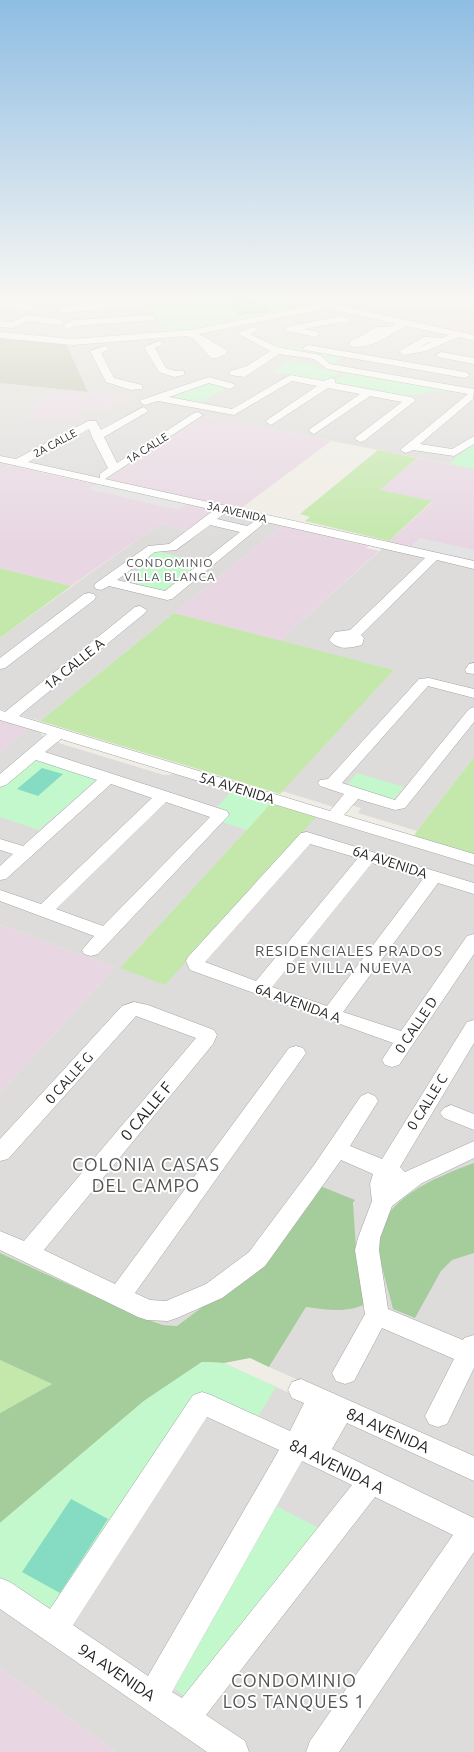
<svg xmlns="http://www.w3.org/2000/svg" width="474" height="1752" viewBox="0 0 474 1752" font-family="Ubuntu,sans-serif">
<rect width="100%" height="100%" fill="#efede5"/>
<path fill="#dddcdb" d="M0,298H375L336,303L474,335V469L206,416L107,480L96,484L10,465L0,471V383L61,389L23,417L81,408L105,412L127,397L88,392L66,344L0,337Z
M217,510L282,526L40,721L0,709V638L159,524L188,531Z
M383,548L474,568V757L417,831L358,813L361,808L339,801L334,807L282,791L394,670L279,641Z
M29,728L39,731L43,736L62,744L164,775L176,774L271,803L120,968L317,816L474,864V1458L269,1367L306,1307L355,1201L246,1274L177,1326L163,1325L140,1317L0,1253V1093L115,967L0,925V752Z
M224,1363L474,1478V1752H116L0,1668V1523Z"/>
<path fill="#e8d7e3" d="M375,298H474V335L333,306L339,305L336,303Z
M61,389L88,392L127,397L105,412L81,408L86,421L80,423L22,417Z
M206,416L331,441L240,509L107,480Z
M417,458L474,469V562L387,543L432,502L380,490Z
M14,464L18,467L89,483H98L217,510L188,531L159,524L71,586L0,568V471Z
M282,526L368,546L366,548L379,551L279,641L174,613Z
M0,720L29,728L0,752Z
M0,925L115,967L0,1093Z
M0,1668L116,1752H0Z"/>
<path fill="#c2c3b1" d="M0,337L66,344L88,392L0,383Z"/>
<path fill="#c4e8ac" d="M378,450L417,458L380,490L432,501L389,541L305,521L310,517L300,514Z
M0,568L71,586L0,638Z
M174,613L394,670L280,794L40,721Z
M474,757V855L414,836L417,831Z
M271,803L317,816L165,985L120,968Z
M0,1360L52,1384L0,1413Z"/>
<path fill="#a5cd9b" d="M474,1163V1253L452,1260L441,1271L415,1318L393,1309C390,1295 377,1254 378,1242C381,1198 439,1176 474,1163Z
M315,1184L355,1200L353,1203L356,1249L366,1304C346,1313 327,1310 306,1307L269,1367L250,1358L224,1363L202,1362L144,1401L0,1523V1413L52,1384L0,1360V1253L140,1317L163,1325L177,1326L246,1274Z"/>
<path fill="#c3f8cc" d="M205,298H291L305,308L188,332L168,333L148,305L193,302L191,299Z
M264,342L344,356L331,365L322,356L277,349Z
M289,361L319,365V369L340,372L327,382L273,372Z
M348,371L448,389L444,393L429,390L423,395L416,393L411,398L332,383Z
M207,381L230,386L197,405L158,398Z
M474,443V469L449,464Z
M156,551L184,558L176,565L192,569L162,592L136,586L144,579L125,574L127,573L133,574L154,558L149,556Z
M35,759L97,779L39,830L0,817V788Z
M357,773L404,787L393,800L346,786Z
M232,791L271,803L247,830L222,822L231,813L216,808Z
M202,1362L224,1363L276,1387L256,1420L197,1394L54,1612L0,1577V1523L144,1401Z
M276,1506L319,1528L186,1698L174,1688Z"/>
<path fill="#85dcc2" d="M257,299L270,312L238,315L226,301Z
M42,768L63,774L38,796L17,789Z
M71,1499L108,1519L60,1593L22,1572Z"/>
<path fill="#e3e3e3" d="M98,483L187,503L178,510L88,489Z
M420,538L474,550V560L411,546Z"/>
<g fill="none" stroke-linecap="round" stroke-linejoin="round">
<g stroke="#a3a3a3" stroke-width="1">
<path id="minor" d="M316,298H322L337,305L474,335V341L459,337L426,351L404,355L399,352L401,350L424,337L442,338L449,335L406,326C389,335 370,351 350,346V342L377,327H390L396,324L328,308L199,334L227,350L226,354L217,358H211L194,339L188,336L72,345L0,338V332L72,339L190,330L320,304L316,302ZM429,342H432L419,347Z
M141,300L144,301V305L62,313L58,310L67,305Z
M0,302L30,304L34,307L30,310L0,308Z
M27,315L59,319L64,322L59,325L28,321L13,328L0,327V321L12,322Z
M151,315L154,316V320L75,326L67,329L62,326L73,320Z
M342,316L352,320L347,323L342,322L304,329L318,332L320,334L315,337L287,331L285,329L290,326Z
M254,327L259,330L250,334L277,347L320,355L330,364L474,389L473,399L420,444L452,449L474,436V444L454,456L413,450L406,453L400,450L468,394L327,369L314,359L279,354L245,377L230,375V371L247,366L270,351L237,333Z
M159,341L164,344L155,348L166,368L175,371H184V375L174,377L159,372L144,347Z
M308,345L465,372L470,375L465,378L305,350L303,348Z
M105,346L110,349L101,353L114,378L142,385V389L131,390L106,382L90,351Z
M441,352L474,358V364L438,357L436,355Z
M290,375L324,381L331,378L335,379V383L411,397L416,400L364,441L360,442L355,439L356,437L402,402L370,396L314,434L309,431L310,429L360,394L328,388L271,425L266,422L267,420L317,386L292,381L234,415L158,401L145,405L140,402L141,400L209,377L234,384L235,386L230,389L209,383L169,397L232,409Z
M143,407L148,410L147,412L104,437L117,463L194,413L198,412L203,415L105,479L474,561V569L437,560L361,635L364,638L362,645C349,648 339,651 329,640L335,632L350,630L425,558L226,513L217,519L247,526L257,520L263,524L172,599L167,600L109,586L101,590L96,589L94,586L96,583L148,546L169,544L214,510L0,462V456L16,459L88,421H96L101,430ZM89,429L92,437L108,468L100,474V478L28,462ZM210,525L240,532L165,591L117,580L155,552L176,550Z
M89,593L94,594L96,597L94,600L5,668L0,669V658L84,594Z
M140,606L147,610L145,613L19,716L330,811L344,794L320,786L318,783L320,780L328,779L419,679L429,678L474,689V698L428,686L342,783L395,800L469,709L474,707V722L405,808L395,810L358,799L344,815L474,854V865L61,739L45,752L227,811L229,815L98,954L91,956L84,954L82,950L94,936L0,901V890L41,904L152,798L111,784L6,879L0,880V866L13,854L0,850V839L23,846L97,780L36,760L6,785L0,787V774L47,734L0,720V710L5,712L135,607ZM166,802L210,817L103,926L56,909Z
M474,663V674L467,673L465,670L469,664Z
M307,832L474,883V894L438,883L343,1012L401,1031L467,936L474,934V954L399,1065L392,1067L385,1065L382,1060L393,1043L190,970L186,961L188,957L301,833ZM310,844L358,858L256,981L205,962ZM372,863L423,879L327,1006L272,987Z
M134,1002L148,1005L214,1030L217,1035L213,1044L44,1250L115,1284L289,1048L296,1046L303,1048L306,1053L135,1293L150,1300L166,1301L206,1284L249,1252L314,1165L361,1096L368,1093L375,1096L378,1101L350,1146L382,1159L467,1022L474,1020V1043L400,1167L405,1172L474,1141V1158L422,1183L392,1206L380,1238L379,1250L388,1309L463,1340L464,1338L474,1335V1368L447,1424L438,1427L429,1424L425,1416L454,1359L382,1328L354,1381L345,1384L336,1381L332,1373L365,1314L355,1250L358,1238L372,1201L370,1184L373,1174L341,1160L265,1266L222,1298L177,1318L168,1321L147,1320L138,1317L0,1250V1231L24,1241L196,1038L136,1016L8,1159L0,1161V1139L122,1006Z
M451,1105L474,1114V1130L444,1118L440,1113L444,1108Z
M301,1379L474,1456V1481L347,1423L332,1449L474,1518V1552L339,1752H306L310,1741L453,1535L375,1497L206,1715L245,1741L249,1752H207L0,1609V1578L10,1582L50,1609L193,1395L202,1392L211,1395L290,1431L304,1403L292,1398L288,1390L292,1382ZM207,1417L279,1450L148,1676L73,1625ZM302,1461L352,1485L182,1698L172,1692Z"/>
</g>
<use href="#minor" fill="#fff" fill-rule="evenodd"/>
</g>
<linearGradient id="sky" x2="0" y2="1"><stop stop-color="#8ebde3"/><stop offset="0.55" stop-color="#f8f7f3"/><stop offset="1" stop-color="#f8f7f3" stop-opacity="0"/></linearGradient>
<rect width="474" height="543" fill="url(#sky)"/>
<g text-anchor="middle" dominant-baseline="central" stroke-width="4" stroke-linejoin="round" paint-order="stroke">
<g font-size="11" fill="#1f1f1f" stroke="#fff">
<text transform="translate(55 443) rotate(-28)">2A CALLE</text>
<text transform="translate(147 448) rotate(-32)">1A CALLE</text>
<text transform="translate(237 512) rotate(13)">3A AVENIDA</text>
</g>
<g font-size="12" letter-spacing="1" fill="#525252" stroke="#fff">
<text x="170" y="562">CONDOMINIO<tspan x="170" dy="14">VILLA BLANCA</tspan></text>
</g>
<g font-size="14" fill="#1f1f1f" stroke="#fff">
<text transform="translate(74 664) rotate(-39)">1A CALLE A</text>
<text transform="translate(237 788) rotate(17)">5A AVENIDA</text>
<text transform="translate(390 862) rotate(18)">6A AVENIDA</text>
<text transform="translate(298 1003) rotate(20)">6A AVENIDA A</text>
<text transform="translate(416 1025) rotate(-56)">0 CALLE D</text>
<text transform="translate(69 1078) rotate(-48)">0 CALLE G</text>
<text transform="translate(427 1102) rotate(-58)">0 CALLE C</text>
</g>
<g font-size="15" letter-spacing="1" fill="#525252" stroke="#fff">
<text x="349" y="950">RESIDENCIALES PRADOS<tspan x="349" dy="17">DE VILLA NUEVA</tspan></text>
</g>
<g font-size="16" fill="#1f1f1f" stroke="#fff">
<text transform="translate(146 1111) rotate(-50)">0 CALLE F</text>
<text transform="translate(388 1430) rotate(24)">8A AVENIDA</text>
<text transform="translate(337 1466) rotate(26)">8A AVENIDA A</text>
<text transform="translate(117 1672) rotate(34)">9A AVENIDA</text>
</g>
<g font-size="18" letter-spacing="1" fill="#525252" stroke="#fff">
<text x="146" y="1164">COLONIA CASAS<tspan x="146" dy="21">DEL CAMPO</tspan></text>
<text x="294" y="1680">CONDOMINIO<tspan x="294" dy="21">LOS TANQUES 1</tspan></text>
</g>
</g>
</svg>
